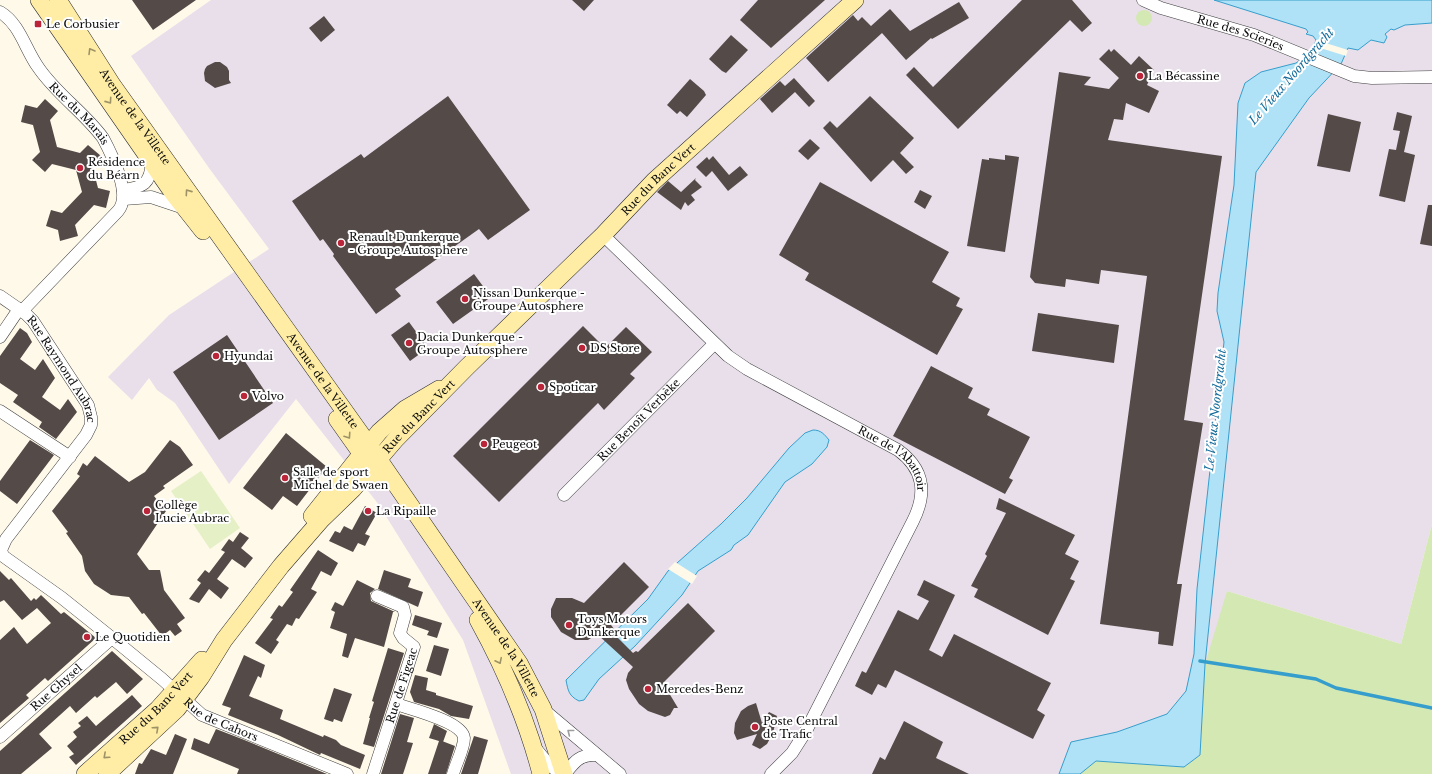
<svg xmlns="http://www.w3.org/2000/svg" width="1432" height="774" viewBox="0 0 1432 774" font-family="'Libre Baskerville',serif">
<rect width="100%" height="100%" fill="#fff9ea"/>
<path fill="#e8dfeb" d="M211,0H1255L1432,12V524L1401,644L1227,591L1200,755L1096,761L1080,774H511L463,640L379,505L296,399L229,484L175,403L157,390L149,378L132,400L108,377L169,315L269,249L209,168L131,56Z"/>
<path fill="#d4e8b4" d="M1136 18a8 8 0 1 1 16 0a8 8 0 1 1-16 0Z
M1432,524V774H1080L1095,761L1184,767L1200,755L1205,664L1227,591L1401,644Z"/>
<path fill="#e5f0c6" d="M201,471L240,528L210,549L171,491Z"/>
<path fill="#afe2f6" stroke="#369ecc" d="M1214,0H1432V23L1405,25L1394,30L1391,29L1385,34L1387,37L1384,43L1371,40L1358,50L1348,48L1341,64L1309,98L1256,172L1205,664L1200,755L1184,767L1096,761L1080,774H1059L1071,742L1117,732L1167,714L1186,691L1194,654L1197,589L1224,342L1217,311L1218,293L1234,185L1238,103L1245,83L1261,72L1296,63L1312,51L1316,40L1313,36L1306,34L1308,32L1306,29Z
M813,430C821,430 824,434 829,440L827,447L812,464L785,482L748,535L734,545L731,550L698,571L682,595L635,646L599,679L584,700L579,701C569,696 568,691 566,680L648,599L668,571L721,524L747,498L789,448L805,433Z"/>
<path fill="#fff9ea" d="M1316,40L1348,50L1346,56L1314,46Z
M675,562L697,576L692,584L668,569Z"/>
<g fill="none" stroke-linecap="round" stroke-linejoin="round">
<path stroke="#369ecc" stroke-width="3.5" d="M1200,661L1316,679L1336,688L1432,708"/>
</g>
<path fill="#544b48" d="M132,0H196L153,30Z
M572,0H594L584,11Z
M758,0H825L771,48L740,20Z
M1022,0H1072L1092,23L1082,32L1070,20L958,129L906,75L914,67L933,87Z
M959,2L969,18L932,39L931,38L906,60L882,33L828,82L806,58L853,15L858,21L862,17L871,26L890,9L910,31Z
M324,16L335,30L321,42L309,28Z
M731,35L748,50L726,73L722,71L709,59Z
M1109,49L1111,52L1114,49L1131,65L1139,56L1154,70L1147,85L1159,91L1149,113L1126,103L1123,120L1114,119L1108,140L1222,156L1184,420L1203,423L1177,584H1182L1173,646L1158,644L1159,632L1100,624L1147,276L1101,270L1099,284L1066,279L1065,287L1035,283L1030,277L1059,72L1091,77L1084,85L1109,89L1119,78L1099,59Z
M215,62H220L227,67L229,71V80L231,83L215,88L205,81L204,73L205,69L207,66Z
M794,78L815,101L809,107L795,92L772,113L760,99L780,81L785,86Z
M690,79L704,91L706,95L687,117L680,111L677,114L667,105Z
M448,96L530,210L488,240L479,229L395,289L401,296L376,314L333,256L334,254L323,239L320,241L292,201L361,154L364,158Z
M870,96L914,138L900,153L914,167L906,174L893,160L871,182L823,128L830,121L837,128Z
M45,99L58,111L50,120L57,147L80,153L88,145L101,156L92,165L98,188L110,191L106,208L94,205L75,225L78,236L60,241L58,230L46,226L51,210L62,213L82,192L76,170L52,164L45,172L32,160L40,152L33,125L21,122L25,105L37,108Z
M1397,112L1412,116L1404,152L1415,155L1405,202L1379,196L1389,149L1396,150L1400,131L1393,130Z
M1328,114L1361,122L1350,172L1317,166Z
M810,139L820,148L808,160L798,151Z
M1005,155L1019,157L1005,252L967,246L982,159L989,160V158L1005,160Z
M713,156L729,175L740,166L748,175L728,191L712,171L706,177L696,167L707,157L709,160Z
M696,178L695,180L702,187L691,195L695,200L688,206L685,202L681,210L657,192L668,181L681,192Z
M820,182L949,252L932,282L960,298L956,306L963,309L937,355L805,280L809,273L779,255Z
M920,190L932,196L925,209L914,202Z
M1428,205H1432V246L1420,244Z
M474,274L491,297L453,324L436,302Z
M1038,313L1119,325L1114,363L1032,351Z
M409,322L428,348L410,361L391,335Z
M583,326L605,348L626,327L652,352L630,374L635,378L604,410L598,403L499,502L453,456Z
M20,328L27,333L32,342L20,359L35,370L43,359L55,378L42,397L60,410L68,399L77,412L56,439L39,427L42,422L13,402L18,395L0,383V356Z
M227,335L273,403L219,440L173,372Z
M931,366L973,388L968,398L990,409L987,415L1030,437L1009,478L1013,480L1005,494L893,436Z
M286,433L327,467L297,506L283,496L272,510L243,488Z
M30,440L54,455L17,504L0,491V481Z
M170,440L180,447L193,465L163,486L165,488L154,496L166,511L137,554L149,570H160L164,590L185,618L177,624L182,631L175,636L170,630L162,636L144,613L142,614L129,597L111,595L94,584L85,571L82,556L66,533L68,532L52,511L80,476L77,474L83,463L87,466L95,456L129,482L145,472Z
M999,498L1075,535L1065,554L1079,561L1070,579L1075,581L1048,635L974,597L978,589L971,586L987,556L985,554L1006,513L996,509Z
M365,506L377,513L365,534L370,536L365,546L358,543L353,552L329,541L335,531L340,533L344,526L352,530Z
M240,532L249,538L241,548L253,558L245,568L232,559L217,579L229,588L221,599L209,589L199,603L189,599L201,583L197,580L205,570L209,573L225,552L221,550L229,539L233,542Z
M318,550L338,563L331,576L321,571L311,589L317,592L299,619L296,618L292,626L287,624L276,640L279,642L271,654L255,643L273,619L270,618L279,605L282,607L293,592L290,590Z
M624,562L649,587L611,625L615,630L612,632L633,653L636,651L638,652L688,603L715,631L663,683L678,708H674L670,715L665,717L648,711L639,704L629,689L626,680L628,673L633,667L597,634L588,640H575L561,632L551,617V609L556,598H572L584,603Z
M384,570L411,579L408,587L423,592L418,607L378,589Z
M0,571L9,580L11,578L31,601L34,598L36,600L41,595L61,614L64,612L96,638L48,681L45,678L26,695L29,698L0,723V640L14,627L27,644L51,623L37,608L22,620L4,600L0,602Z
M357,580L375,589L370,593L371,601L395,612H393L384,647L355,638L348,658L342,656L347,634L330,628L335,612L331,610L335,602L343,606Z
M924,580L955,595L929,650L942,657L954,634L1051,683L1037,710L1045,715L1033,739L895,670L886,688L878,684L872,695L855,686L862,671L866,673L898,610L918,620L929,601L917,595Z
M415,615L442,623L437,638L427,635L429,631L412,625Z
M434,645L449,649L441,676L426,671Z
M388,648L404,653L374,747L363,744L370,718H369L374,702L372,701Z
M112,651L143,679L127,694L116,682L97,698L95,696L76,713L70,706L39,734L52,748L21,774H0V751Z
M244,655L265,665L261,678L258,676L249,696L283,710L280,719L323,737L324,735L336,740L341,745L365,755L360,769L321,753L320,755L278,735L228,715L231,708L222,705Z
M415,675L428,678L426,690L436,693V695L473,706L469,719L451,716L439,709L414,702L410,692Z
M334,688L352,694L342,722L334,719L333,722L324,719Z
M132,695L142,706L76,765L69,757L74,754L67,746L77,737L73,732L81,726L78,723L87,716L96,726Z
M756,703L762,723L769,712L777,716L773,733L767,744L760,749L752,745L757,734L737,740L734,733L735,723L741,711L748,706Z
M400,714L414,718L407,742L413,743L405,768L403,774H381Z
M904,721L943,742L936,758L969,774H872L880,757L885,760Z
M434,724L447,731L443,742L442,741L455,746L446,774H428L439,741L429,738Z
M216,729L242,739L327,774H237L239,769L191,749L194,738L209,744Z
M175,734L187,739L173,774H135L139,763L142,764L151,749L166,755Z
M474,736L488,740L478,774H461Z"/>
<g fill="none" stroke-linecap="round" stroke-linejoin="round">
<g stroke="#3e3e3e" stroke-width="13">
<g id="street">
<path id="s1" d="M1143,0L1161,8L1254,35L1354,76L1372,78L1432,77"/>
<path id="s2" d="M0,12C20,24 25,49 38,67C56,94 84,112 103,138C112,155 132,195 118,211L22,311"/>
<path d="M123,190C144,187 150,184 152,162"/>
<path d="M124,199L151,197L184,208"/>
<path id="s3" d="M603,235L728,356L747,369L898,450C924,469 927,493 913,521L806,731L792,753L771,774"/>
<path id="s4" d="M0,296L26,314L33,321L88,405L91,417V425L86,435L6,539L1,550L3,556L62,598L112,638L162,679L202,715L347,774"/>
<path d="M0,337L19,309"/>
<path d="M0,411L70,457"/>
<path id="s5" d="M564,495L714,344"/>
<path d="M396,704C411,709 463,722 464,738C464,749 456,763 453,774"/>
<path d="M544,710L620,774"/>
<path id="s6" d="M0,737L112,638"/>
<path d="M537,750L550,766L562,774"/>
<path id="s7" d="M373,774L414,647L403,638L400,633L405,615L403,607L377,596"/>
<path d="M565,774C574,762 580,754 596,755"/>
</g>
</g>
<g stroke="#2d2d2d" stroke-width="18">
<g id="secondary">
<path d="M39,0L173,193L203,231"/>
<path id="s8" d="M58,0L113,86L368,444L519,663L543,709L564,774"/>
<path d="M337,419L378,477"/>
<path d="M312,516L379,432L405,409L439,389"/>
<path d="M478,620C505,669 527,720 541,774"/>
<path id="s9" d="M85,774L158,709L202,660"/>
<path id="s10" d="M107,774L177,709L201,677L224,640L281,566L321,520L353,489L396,439L467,367L603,235L654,181L855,0"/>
</g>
</g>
<use href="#street" stroke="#fff" stroke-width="12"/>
<use href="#secondary" stroke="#ffeda5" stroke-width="17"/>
</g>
<defs><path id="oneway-chevron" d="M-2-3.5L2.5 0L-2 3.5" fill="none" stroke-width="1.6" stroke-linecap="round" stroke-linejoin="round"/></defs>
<g stroke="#9d9367">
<use href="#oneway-chevron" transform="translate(91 51) rotate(-121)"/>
<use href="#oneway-chevron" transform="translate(109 101) rotate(55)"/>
<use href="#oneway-chevron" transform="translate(188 192) rotate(-125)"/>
<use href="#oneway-chevron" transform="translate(348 436) rotate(56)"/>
<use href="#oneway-chevron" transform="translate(499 661) rotate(64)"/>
<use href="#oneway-chevron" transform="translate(156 729) rotate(-42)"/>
<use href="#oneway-chevron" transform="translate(106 756) rotate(138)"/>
</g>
<use stroke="#9d9d9d" href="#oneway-chevron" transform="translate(570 732) rotate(-142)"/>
<g fill="#ba2539" stroke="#fff" stroke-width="1.5">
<rect x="34" y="20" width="8" height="8" rx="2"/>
<circle cx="1140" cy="76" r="4"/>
<circle cx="80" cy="168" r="4"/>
<circle cx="341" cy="243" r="4"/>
<circle cx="465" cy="299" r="4"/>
<circle cx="409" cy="343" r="4"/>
<circle cx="582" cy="348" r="4"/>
<circle cx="216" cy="356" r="4"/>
<circle cx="541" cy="387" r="4"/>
<circle cx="244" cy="396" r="4"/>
<circle cx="484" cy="444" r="4"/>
<circle cx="285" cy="478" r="4"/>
<circle cx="147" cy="511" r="4"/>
<circle cx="368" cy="511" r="4"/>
<circle cx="569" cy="625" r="4"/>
<circle cx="87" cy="637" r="4"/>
<circle cx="648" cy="689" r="4"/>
<circle cx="755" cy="727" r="4"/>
</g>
<g text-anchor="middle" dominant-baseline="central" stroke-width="4" stroke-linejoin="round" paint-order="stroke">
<g font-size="11" fill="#0b0b0b" stroke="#fff" text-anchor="start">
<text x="46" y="24">Le Corbusier</text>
<text x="1148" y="76">La Bécassine</text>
<text x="88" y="162">Résidence<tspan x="88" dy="13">du Béarn</tspan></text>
<text x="349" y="237">Renault Dunkerque<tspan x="349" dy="13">- Groupe Autosphere</tspan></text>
<text x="473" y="293">Nissan Dunkerque -<tspan x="473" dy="13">Groupe Autosphere</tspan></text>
<text x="417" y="337">Dacia Dunkerque -<tspan x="417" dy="13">Groupe Autosphere</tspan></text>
<text x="590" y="348">DS Store</text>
<text x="224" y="356">Hyundai</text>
<text x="549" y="387">Spoticar</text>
<text x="252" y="396">Volvo</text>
<text x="492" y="444">Peugeot</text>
<text x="293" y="472">Salle de sport<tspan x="293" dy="13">Michel de Swaen</tspan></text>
<text x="155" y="505">Collège<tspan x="155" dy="13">Lucie Aubrac</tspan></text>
<text x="376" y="511">La Ripaille</text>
<text x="577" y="619">Toys Motors<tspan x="577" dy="13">Dunkerque</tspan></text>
<text x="95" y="637">Le Quotidien</text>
<text x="656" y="689">Mercedes-Benz</text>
<text x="763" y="721">Poste Central<tspan x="763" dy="13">de Trafic</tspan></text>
</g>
<g font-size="11" fill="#0b0b0b" stroke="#fff">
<text stroke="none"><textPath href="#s1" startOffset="103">Rue des Scieries</textPath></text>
<text stroke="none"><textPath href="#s2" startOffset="130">Rue du Marais</textPath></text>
<text stroke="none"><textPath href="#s8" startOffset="140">Avenue de la Villette</textPath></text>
<text stroke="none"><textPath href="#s10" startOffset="813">Rue du Banc Vert</textPath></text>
<text stroke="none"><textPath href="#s4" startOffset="98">Rue Raymond Aubrac</textPath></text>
<text stroke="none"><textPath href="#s8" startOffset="464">Avenue de la Villette</textPath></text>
<text stroke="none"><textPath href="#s10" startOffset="476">Rue du Banc Vert</textPath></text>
<text stroke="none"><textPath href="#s5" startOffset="106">Rue Benoît Verbèke</textPath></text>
<text stroke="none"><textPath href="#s3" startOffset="371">Rue de l'Abattoir</textPath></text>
<text stroke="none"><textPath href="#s8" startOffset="788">Avenue de la Villette</textPath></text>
<text stroke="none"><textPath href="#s7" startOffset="93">Rue de Figeac</textPath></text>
<text stroke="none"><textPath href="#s6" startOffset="75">Rue Ghysel</textPath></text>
<text stroke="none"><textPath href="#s9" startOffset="97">Rue du Banc Vert</textPath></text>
<text stroke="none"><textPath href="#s4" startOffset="597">Rue de Cahors</textPath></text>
</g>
<g font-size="12" font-style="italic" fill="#166d9c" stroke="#fff">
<text transform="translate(1291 76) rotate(-49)">Le Vieux Noordgracht</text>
<text transform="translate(1215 410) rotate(-84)">Le Vieux Noordgracht</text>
</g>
</g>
</svg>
